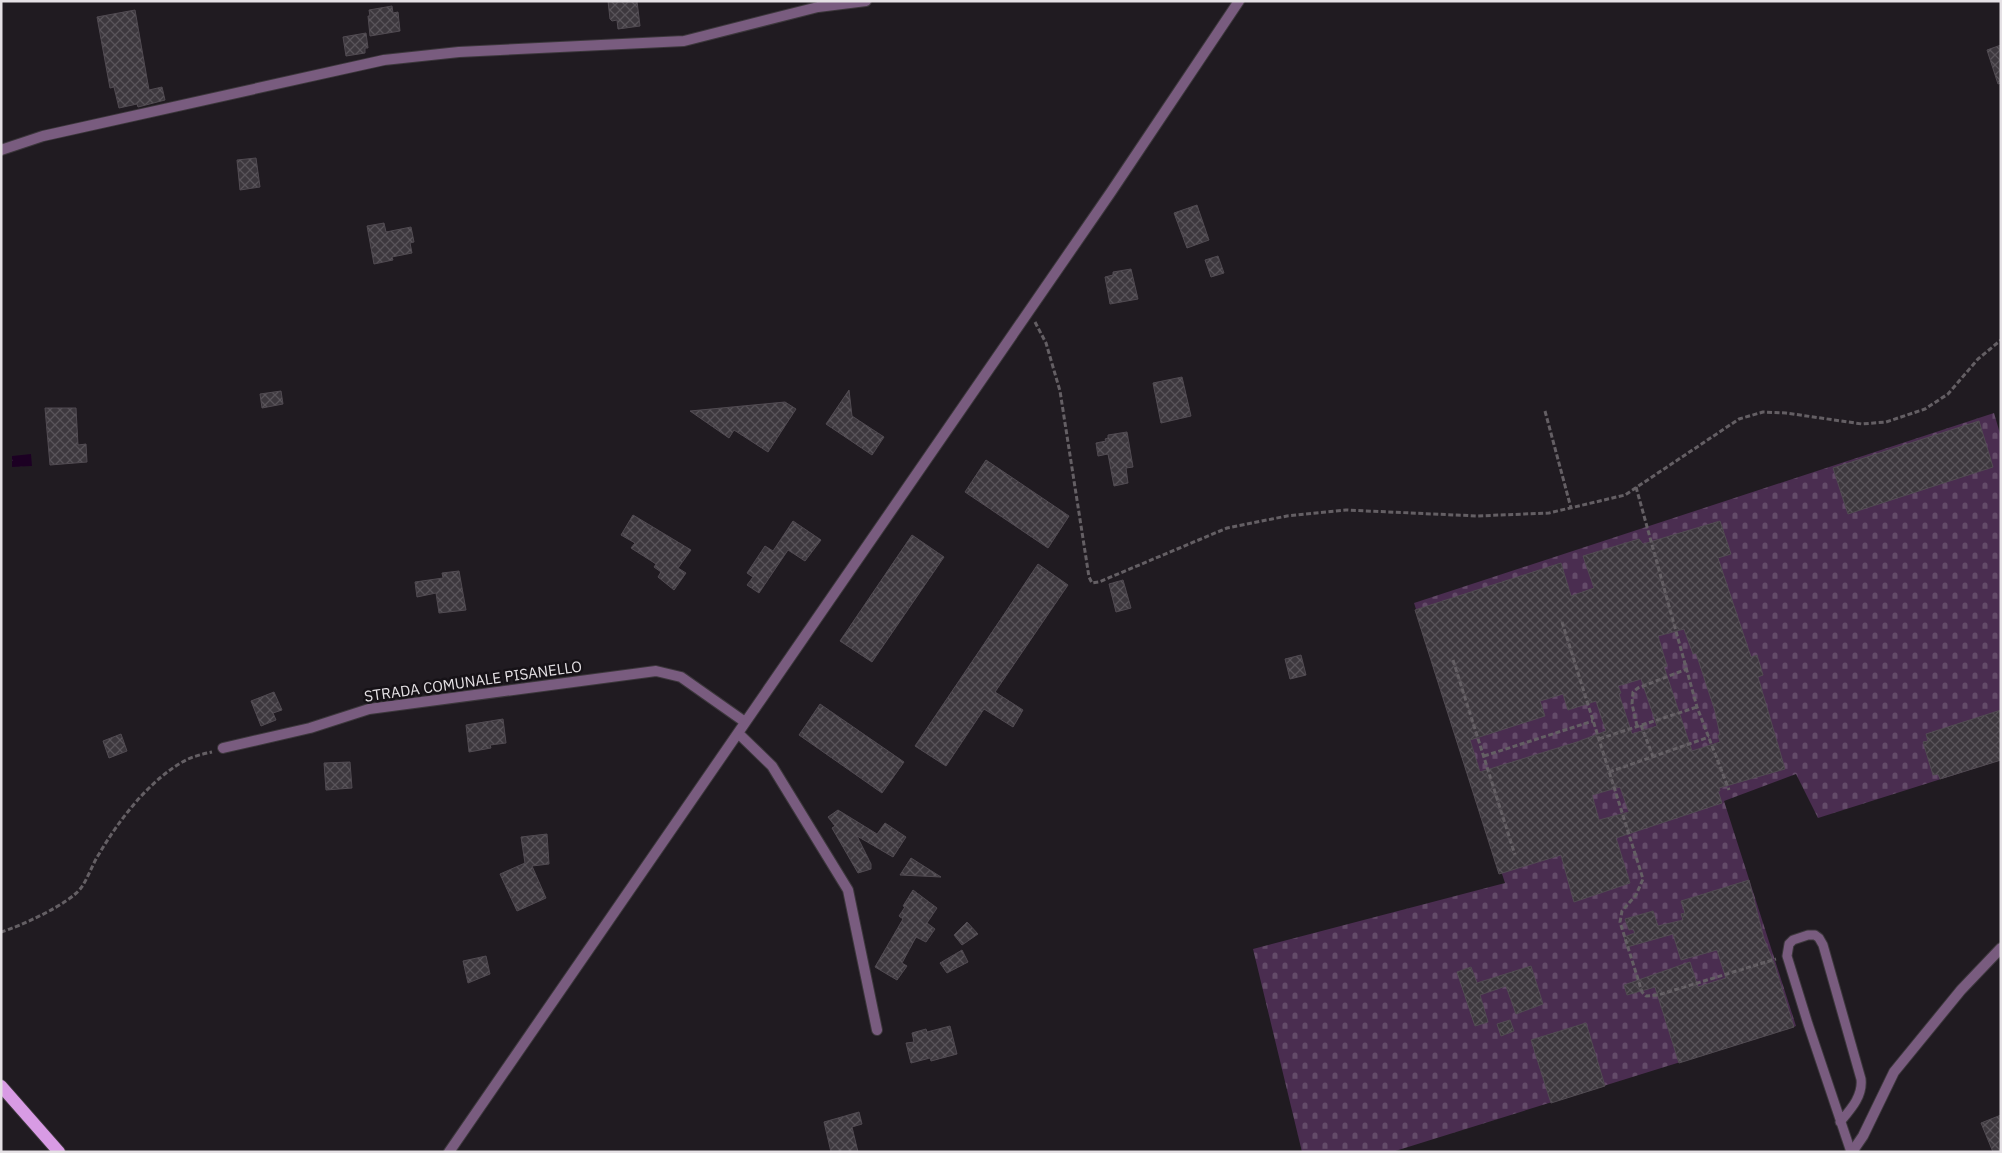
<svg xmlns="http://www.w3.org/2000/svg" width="2002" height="1153" viewBox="0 0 2002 1153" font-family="'IBM Plex Sans',sans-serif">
<defs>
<pattern id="cemetery-stones" width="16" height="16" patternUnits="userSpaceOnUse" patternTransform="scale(1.25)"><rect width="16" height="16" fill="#4a2d50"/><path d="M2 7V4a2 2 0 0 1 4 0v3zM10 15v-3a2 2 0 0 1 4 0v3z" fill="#644b69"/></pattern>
<pattern id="water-ripples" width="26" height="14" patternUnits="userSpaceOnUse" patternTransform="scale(1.25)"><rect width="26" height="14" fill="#1c0023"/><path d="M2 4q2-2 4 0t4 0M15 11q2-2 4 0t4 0" fill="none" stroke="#3d2543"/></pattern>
<pattern id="building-cross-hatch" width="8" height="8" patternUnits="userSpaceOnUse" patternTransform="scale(1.25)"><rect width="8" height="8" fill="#3d383e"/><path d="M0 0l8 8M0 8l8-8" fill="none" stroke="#59545a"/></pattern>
</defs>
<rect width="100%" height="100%" fill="#201b21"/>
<path fill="url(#cemetery-stones)" d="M1994,413L2001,437V760L1818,818L1796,774L1724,801L1796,1026L1392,1152H1302L1253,949L1505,883L1414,603Z"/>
<path fill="url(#water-ripples)" d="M31,454L32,466L12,467V456Z"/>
<path fill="url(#building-cross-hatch)" stroke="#514b52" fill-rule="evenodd" d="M608,1H637L640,26L618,29L617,20L612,21L610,19Z
M392,6L393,13L398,12L400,31L370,36L368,16H370L369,10Z
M135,10L149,90L162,87L165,100L138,107L137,104L119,108L114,87L110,88L97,17Z
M366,33L368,48H365V53L346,56L343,37Z
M2001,45V83L1998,84L1987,50Z
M256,158L260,187L240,190L237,160Z
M1197,205L1209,240L1187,248L1174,213Z
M384,223L386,232L411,227L414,242L410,243L412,253L392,257L393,260L374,264L367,226Z
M1218,256L1224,273L1211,277L1205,260Z
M1131,269L1138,299L1110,304L1105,277L1113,275V272Z
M1182,377L1191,416L1161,423L1153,383Z
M849,390L852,416L884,437L872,455L826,424Z
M281,391L283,404L262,408L260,394Z
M785,402L796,409L768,452L734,430L729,438L690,411Z
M45,408H76L78,445L86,444L87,462L50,465Z
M1979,421L1993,467L1848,514L1833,468Z
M1127,432L1133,467L1126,468L1128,483L1114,486L1108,454L1098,456L1096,443L1106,441L1105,439L1108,438V435Z
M986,460L1069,516L1048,548L965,492Z
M633,515L691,550L678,568L686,573L674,590L658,577L661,572L654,567L656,564L631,548L635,543L621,535Z
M793,521L821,540L805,561L788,550L759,593L747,585L753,577L747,573L765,546L773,551Z
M1720,521L1731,554L1718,558L1751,657L1757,655L1763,675L1758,677L1785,769L1719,788L1720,791H1718L1722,803L1616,838L1630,883L1574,902L1561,855L1499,874L1415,610L1561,563L1571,596L1594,588L1583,556L1639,539L1643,544ZM1684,629L1693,654L1696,653L1715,711L1720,735H1718L1720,742L1692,751L1664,667L1667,666L1658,636ZM1641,679L1657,726L1632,734L1619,694L1621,693L1618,686ZM1563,694L1568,710L1596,701L1606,731L1577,742L1480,772L1470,740L1545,716L1540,701ZM1620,787L1629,812L1599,820L1592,795Z
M912,535L944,557L872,662L840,641Z
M1038,564L1068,585L995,692L1023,710L1013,727L984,709L946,766L915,746Z
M459,571L466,610L439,613L436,593L417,597L415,582L443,578L442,573Z
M1123,580L1131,608L1116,612L1109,584Z
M1301,655L1306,675L1290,679L1285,659Z
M274,692L282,710L273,713L276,720L261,726L251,701Z
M820,704L904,762L882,793L799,735Z
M2001,710V760L1940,779L1938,774L1933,775L1923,742L1928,741L1926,734Z
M503,719L506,743L490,745L491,748L469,752L466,725Z
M121,734L127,751L109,758L103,741Z
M350,762L352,788L326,790L324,763Z
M838,810L877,834L885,823L906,837L893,857L857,836L871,864V869L858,873L832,828L835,826L828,817Z
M547,834L549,864L532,866L546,898L517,911L500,874L525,863L521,837Z
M911,858L941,877L900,875Z
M1749,880L1764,939L1774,963L1794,1027L1679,1063L1655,987L1627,995L1624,985L1690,962L1698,987L1726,978L1717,950L1681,960L1673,934L1627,947L1624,937L1635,933L1633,929L1629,930L1625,919L1653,911L1658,926L1683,920L1681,914L1685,913L1681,901Z
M913,890L937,908L927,923L935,929L926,942L916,937L902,963L907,966L897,980L875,967L903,919L899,916L905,907L903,906Z
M967,922L978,934L962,945L954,935Z
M962,950L968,962L947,973L940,963Z
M486,956L490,974L468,983L463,961Z
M1531,966L1543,1004L1516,1014L1506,986L1480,995L1488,1022L1475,1026L1457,972L1471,967L1477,983Z
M1510,1020L1514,1031L1501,1036L1497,1024Z
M1586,1023L1605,1086L1551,1103L1531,1040Z
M950,1026L957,1054L931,1061L930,1058L911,1063L906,1043L914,1042L912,1033L926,1029L927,1032Z
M859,1112L862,1124L852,1127L858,1152H831L824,1122Z
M2001,1115V1152H1993L1981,1123Z"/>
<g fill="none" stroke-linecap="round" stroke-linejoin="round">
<g stroke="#3c373c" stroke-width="11">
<path id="lane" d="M1840,1122C1851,1109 1863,1096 1861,1079L1823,945L1819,938L1815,935H1808L1793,940L1789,944L1787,956L1808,1024L1851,1152"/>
</g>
<g stroke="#3c373c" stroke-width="12">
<path id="street" d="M1,150L43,136L384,60L459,52L684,41L818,7L866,1
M738,733L772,766L848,890L877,1030
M223,748L310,728L369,709L656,671L681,677L745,722
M449,1152L1111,192L1239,1
M1852,1152L1863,1136L1894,1072L1961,990L2001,948"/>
</g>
<g stroke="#3c373c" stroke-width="14">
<path id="primary" d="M1,1086L59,1152"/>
</g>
<path stroke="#645f64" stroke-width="3" stroke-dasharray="5 2.5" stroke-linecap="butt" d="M1035,322L1046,343L1060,391L1089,577L1092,583L1099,582L1227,528L1287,516L1346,510L1477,516L1549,513L1625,495L1739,419L1763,412L1786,413L1862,424L1886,422L1925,409L1948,394L1978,359L2001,340
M1545,411L1571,508
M1636,487L1697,707L1729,790
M1562,622L1643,879L1636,895L1622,911L1620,922L1642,992L1646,996L1658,995L1776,959
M1453,660L1515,855
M1641,725L1653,757
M1637,726L1632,704L1633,692L1638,688L1687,669
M1599,739L1697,707
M1484,756L1593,721
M1609,772L1709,737
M1,932C21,926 69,904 81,888C88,878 92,865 99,854C119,820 150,779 186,760C194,756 203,754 212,752"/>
<use href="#lane" stroke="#795c7f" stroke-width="9"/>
<use href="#street" stroke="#795c7f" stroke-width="10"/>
<use href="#primary" stroke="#d89be4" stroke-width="12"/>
</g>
<g text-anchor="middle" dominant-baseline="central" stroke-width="5" stroke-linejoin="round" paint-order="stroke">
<g font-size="15" fill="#e5e1e5" stroke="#161217">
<text transform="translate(473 681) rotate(-8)">STRADA COMUNALE PISANELLO</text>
</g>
</g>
<rect width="2002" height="1153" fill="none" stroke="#e5e1e5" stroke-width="5"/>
</svg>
